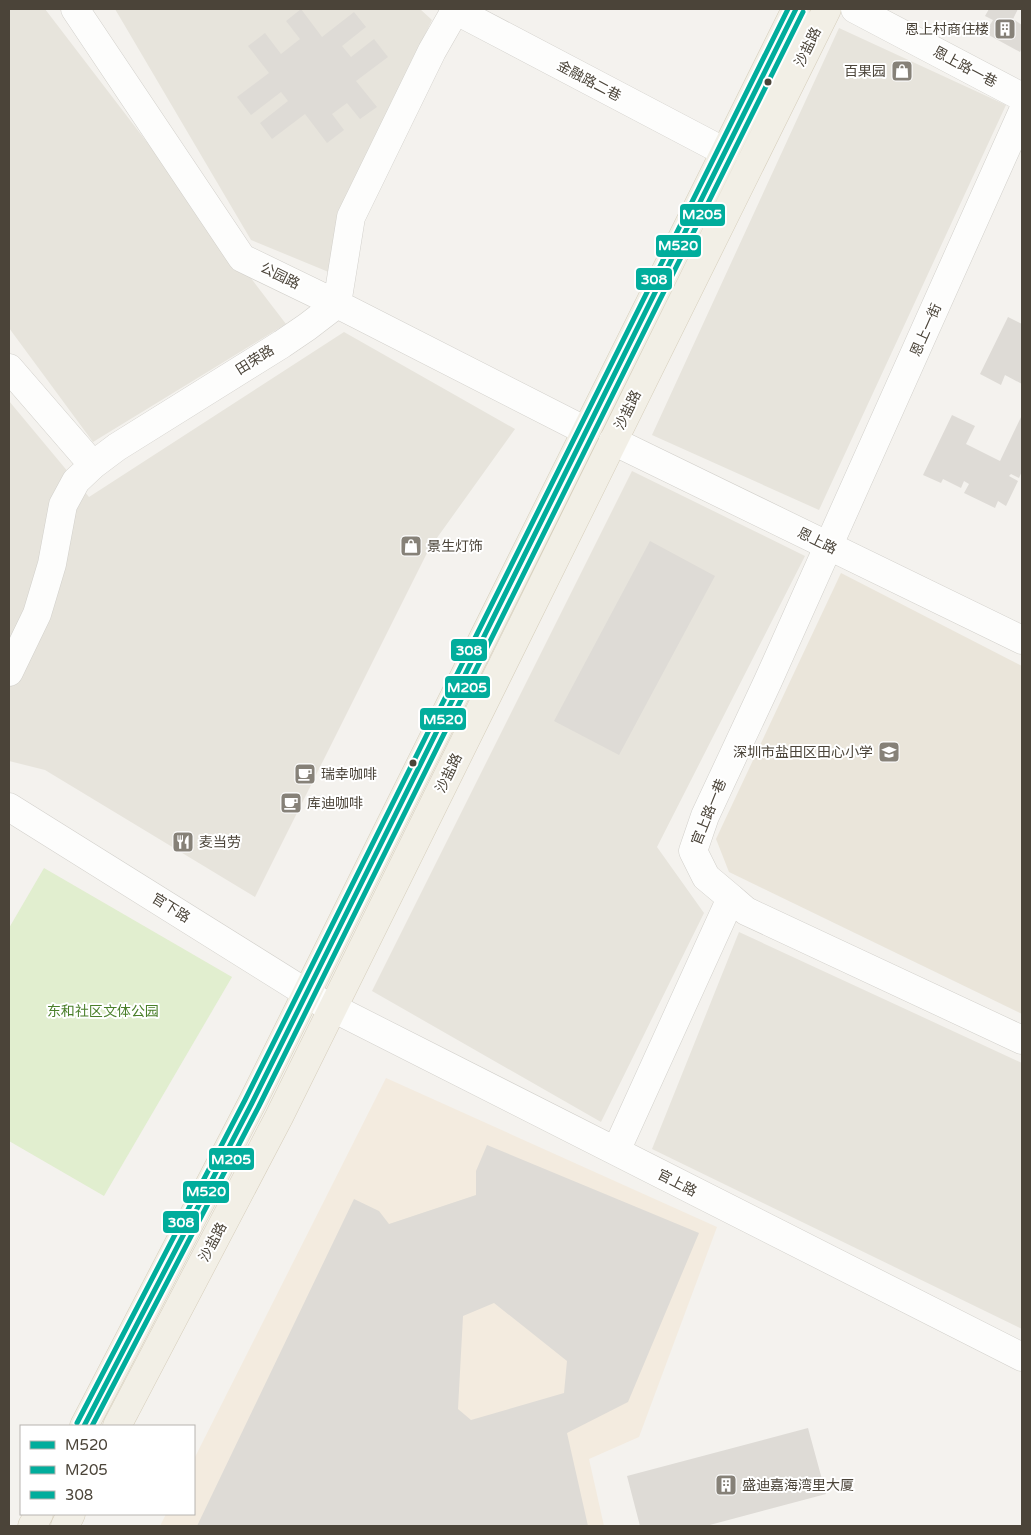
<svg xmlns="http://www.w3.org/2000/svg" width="1031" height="1535" viewBox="0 0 1031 1535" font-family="'Varela Round','Noto Sans SC',sans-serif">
<rect width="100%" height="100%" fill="#f4f2ee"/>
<path fill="#e7e4dc" d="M9,9H45L286,324L93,442L9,328Z
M115,9H420L432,20L338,215L331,273L251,240Z
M839,28L1006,105L819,510L652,435Z
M344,332L515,429L429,549L255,897L45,770L9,761V401L89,497Z
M632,471L805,556L657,847L704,913L601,1122L372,991Z
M739,932L1022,1063V1329L652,1149Z"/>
<path fill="#f3ebdf" d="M386,1078L717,1227L639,1437L589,1459L604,1526H160L166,1514H194V1459Z"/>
<path fill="#eae5da" d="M841,573L1022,666V1014L729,872L716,839Z"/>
<path fill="#e1eecf" d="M44,868L232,977L104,1196L9,1141V928Z"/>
<path fill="#dedbd6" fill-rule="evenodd" d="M301,9L322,37L354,12L366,27L342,46L351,57L374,39L388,57L356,81L377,107L360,119L347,103L332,114L344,130L327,143L305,114L272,139L260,123L288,101L281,92L251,115L237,97L269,73L248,46L265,33L281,54L300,39L286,21Z
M989,9H1018L1013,19L1022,25V48L1020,52L985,33L993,20L985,16Z
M1008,317L1022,324V384L1005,375L1001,385L980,374Z
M952,415L975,426L966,444L1000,461L1022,415V471L1019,478L1011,474L1009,476L1018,481L1006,506L998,501L995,508L964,493L969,484L964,481L961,488L943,479L941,483L923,475Z
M650,541L715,576L619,755L554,721Z
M487,1145L699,1233L628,1402L567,1433L588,1526H197L354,1199L379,1211L389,1224L476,1195V1171ZM494,1303L567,1361L564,1393L471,1420L458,1409L463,1316Z
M808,1428L826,1494L706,1526H640L627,1476Z"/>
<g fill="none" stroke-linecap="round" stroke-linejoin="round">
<g stroke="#d2d0cb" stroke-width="29">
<path id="minor" d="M75,9L242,258L337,304L586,431
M453,9L725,152
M855,9L1022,97
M9,368L93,465
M613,441L1022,640
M9,672L37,614L52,564L63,505L76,481L93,465L117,447L282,344L307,327L337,304L351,217L432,51L456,9
M9,807L332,1009L345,1014L1022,1357
M731,898L746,911L1022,1040
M616,1151L731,898L706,877L693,851L705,816L768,681L1022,113"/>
</g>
<g stroke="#d6cebb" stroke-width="29">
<path id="major" d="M84,1426L252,1103L796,9
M117,1426L279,1117L827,9
M32,1526L39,1514
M65,1526L71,1514"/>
</g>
<use href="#minor" stroke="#fdfdfc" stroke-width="28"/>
<use href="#major" stroke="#f2efe6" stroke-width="28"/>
<g stroke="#fff" stroke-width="9">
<path id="bus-1" d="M84,1426L252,1103L796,9"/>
</g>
<g stroke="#fff" stroke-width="9">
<path id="bus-2" d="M92,1426L259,1106L803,12"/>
</g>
<g stroke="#fff" stroke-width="9">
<path id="bus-3" d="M77,1423L245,1100L788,9"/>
</g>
<use href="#bus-1" stroke="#01ad9c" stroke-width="5"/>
<use href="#bus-2" stroke="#01ad9c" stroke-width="5"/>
<use href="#bus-3" stroke="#01ad9c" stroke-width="5"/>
</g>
<defs>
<g id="building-square" transform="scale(1.125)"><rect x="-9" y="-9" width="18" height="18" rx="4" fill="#868178" stroke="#fff"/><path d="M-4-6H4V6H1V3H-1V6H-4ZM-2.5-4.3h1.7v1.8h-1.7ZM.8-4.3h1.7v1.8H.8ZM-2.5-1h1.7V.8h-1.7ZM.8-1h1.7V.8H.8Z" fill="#fff"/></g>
<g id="shop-square" transform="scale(1.125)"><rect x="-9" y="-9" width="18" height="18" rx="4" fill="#868178" stroke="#fff"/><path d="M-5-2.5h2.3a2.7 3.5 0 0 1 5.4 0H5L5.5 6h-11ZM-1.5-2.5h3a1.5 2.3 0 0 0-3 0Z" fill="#fff"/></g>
<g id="school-square" transform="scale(1.125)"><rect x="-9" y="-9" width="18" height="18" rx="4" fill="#868178" stroke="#fff"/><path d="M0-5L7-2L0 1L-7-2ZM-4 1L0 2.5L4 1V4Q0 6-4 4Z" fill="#fff"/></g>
<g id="cafe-square" transform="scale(1.125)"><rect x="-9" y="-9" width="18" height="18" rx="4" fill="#868178" stroke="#fff"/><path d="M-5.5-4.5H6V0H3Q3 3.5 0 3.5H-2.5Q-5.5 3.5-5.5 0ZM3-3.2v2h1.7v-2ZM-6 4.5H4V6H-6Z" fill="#fff"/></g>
<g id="restaurant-square" transform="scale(1.125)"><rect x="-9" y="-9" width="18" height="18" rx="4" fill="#868178" stroke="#fff"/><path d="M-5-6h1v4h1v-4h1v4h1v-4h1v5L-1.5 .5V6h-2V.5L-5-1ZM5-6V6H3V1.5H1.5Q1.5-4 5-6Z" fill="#fff"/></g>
</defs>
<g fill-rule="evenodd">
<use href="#building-square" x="1005" y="29"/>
<use href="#shop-square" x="902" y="71"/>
<use href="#shop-square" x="411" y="546"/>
<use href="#school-square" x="889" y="752"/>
<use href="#cafe-square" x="305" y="774"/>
<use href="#cafe-square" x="291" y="803"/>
<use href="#restaurant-square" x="183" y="842"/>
<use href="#building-square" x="726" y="1485"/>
</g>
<g fill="#4b4439" stroke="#fff" stroke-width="2">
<circle cx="768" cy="82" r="4.5"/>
<circle cx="413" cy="763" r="4.5"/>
</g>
<g text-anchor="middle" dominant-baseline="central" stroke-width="4" stroke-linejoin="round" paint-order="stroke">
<g font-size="14" fill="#4b4439" stroke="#fff" text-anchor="start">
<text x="989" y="29" text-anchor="end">恩上村商住楼</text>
<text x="886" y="71" text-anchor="end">百果园</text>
<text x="427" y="546">景生灯饰</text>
<text x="873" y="752" text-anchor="end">深圳市盐田区田心小学</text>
<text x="321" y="774">瑞幸咖啡</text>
<text x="307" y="803">库迪咖啡</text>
<text x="199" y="842">麦当劳</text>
<text x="742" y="1485">盛迪嘉海湾里大厦</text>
</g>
<g font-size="14" fill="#4b4439" stroke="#fff">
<text transform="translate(808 47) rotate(-64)">沙盐路</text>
<text transform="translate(965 67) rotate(28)">恩上路一巷</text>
<text transform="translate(589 81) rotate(28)">金融路二巷</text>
<text transform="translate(280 276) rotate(26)">公园路</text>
<text transform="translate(926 330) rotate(-66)">恩上一街</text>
<text transform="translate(255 360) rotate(-32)">田荣路</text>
<text transform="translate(628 410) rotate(-64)">沙盐路</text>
<text transform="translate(817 541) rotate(26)">恩上路</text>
<text transform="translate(449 773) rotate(-64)">沙盐路</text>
<text transform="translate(709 812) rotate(-68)">官上路一巷</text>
<text transform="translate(171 908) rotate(32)">官下路</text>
<text transform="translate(677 1183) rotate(27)">官上路</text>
<text transform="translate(213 1242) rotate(-62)">沙盐路</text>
</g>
<g font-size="14" fill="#4a7f2a" stroke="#fff">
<text x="103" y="1011">东和社区文体公园</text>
</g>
</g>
<g stroke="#fff" stroke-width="2">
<rect x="679" y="203" width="47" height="24" rx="5" fill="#01ad9c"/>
<rect x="655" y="234" width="47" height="24" rx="5" fill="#01ad9c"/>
<rect x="635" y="267" width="38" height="24" rx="5" fill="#01ad9c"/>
<rect x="450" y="638" width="38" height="24" rx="5" fill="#01ad9c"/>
<rect x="444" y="675" width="47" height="24" rx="5" fill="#01ad9c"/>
<rect x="419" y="707" width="48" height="24" rx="5" fill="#01ad9c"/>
<rect x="208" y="1147" width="47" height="24" rx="5" fill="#01ad9c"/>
<rect x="182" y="1180" width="48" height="24" rx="5" fill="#01ad9c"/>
<rect x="162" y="1210" width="38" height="24" rx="5" fill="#01ad9c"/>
</g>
<g font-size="14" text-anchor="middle" font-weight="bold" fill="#fff">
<text x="702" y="219">M205</text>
<text x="678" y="250">M520</text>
<text x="654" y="284">308</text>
<text x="469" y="655">308</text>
<text x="467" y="692">M205</text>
<text x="443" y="724">M520</text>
<text x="231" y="1164">M205</text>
<text x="206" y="1196">M520</text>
<text x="181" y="1227">308</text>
</g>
<rect width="1031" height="1535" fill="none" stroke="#4b4439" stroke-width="20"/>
<rect x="20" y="1425" width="175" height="90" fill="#ffffff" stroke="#b7b4b0"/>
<rect x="30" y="1441" width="25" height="8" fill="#01ad9c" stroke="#b7b4b0"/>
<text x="65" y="1450" font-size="15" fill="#4b4439">M520</text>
<rect x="30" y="1466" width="25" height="8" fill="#01ad9c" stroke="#b7b4b0"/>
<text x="65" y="1475" font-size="15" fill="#4b4439">M205</text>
<rect x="30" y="1491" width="25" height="8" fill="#01ad9c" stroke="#b7b4b0"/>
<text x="65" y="1500" font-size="15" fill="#4b4439">308</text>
</svg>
